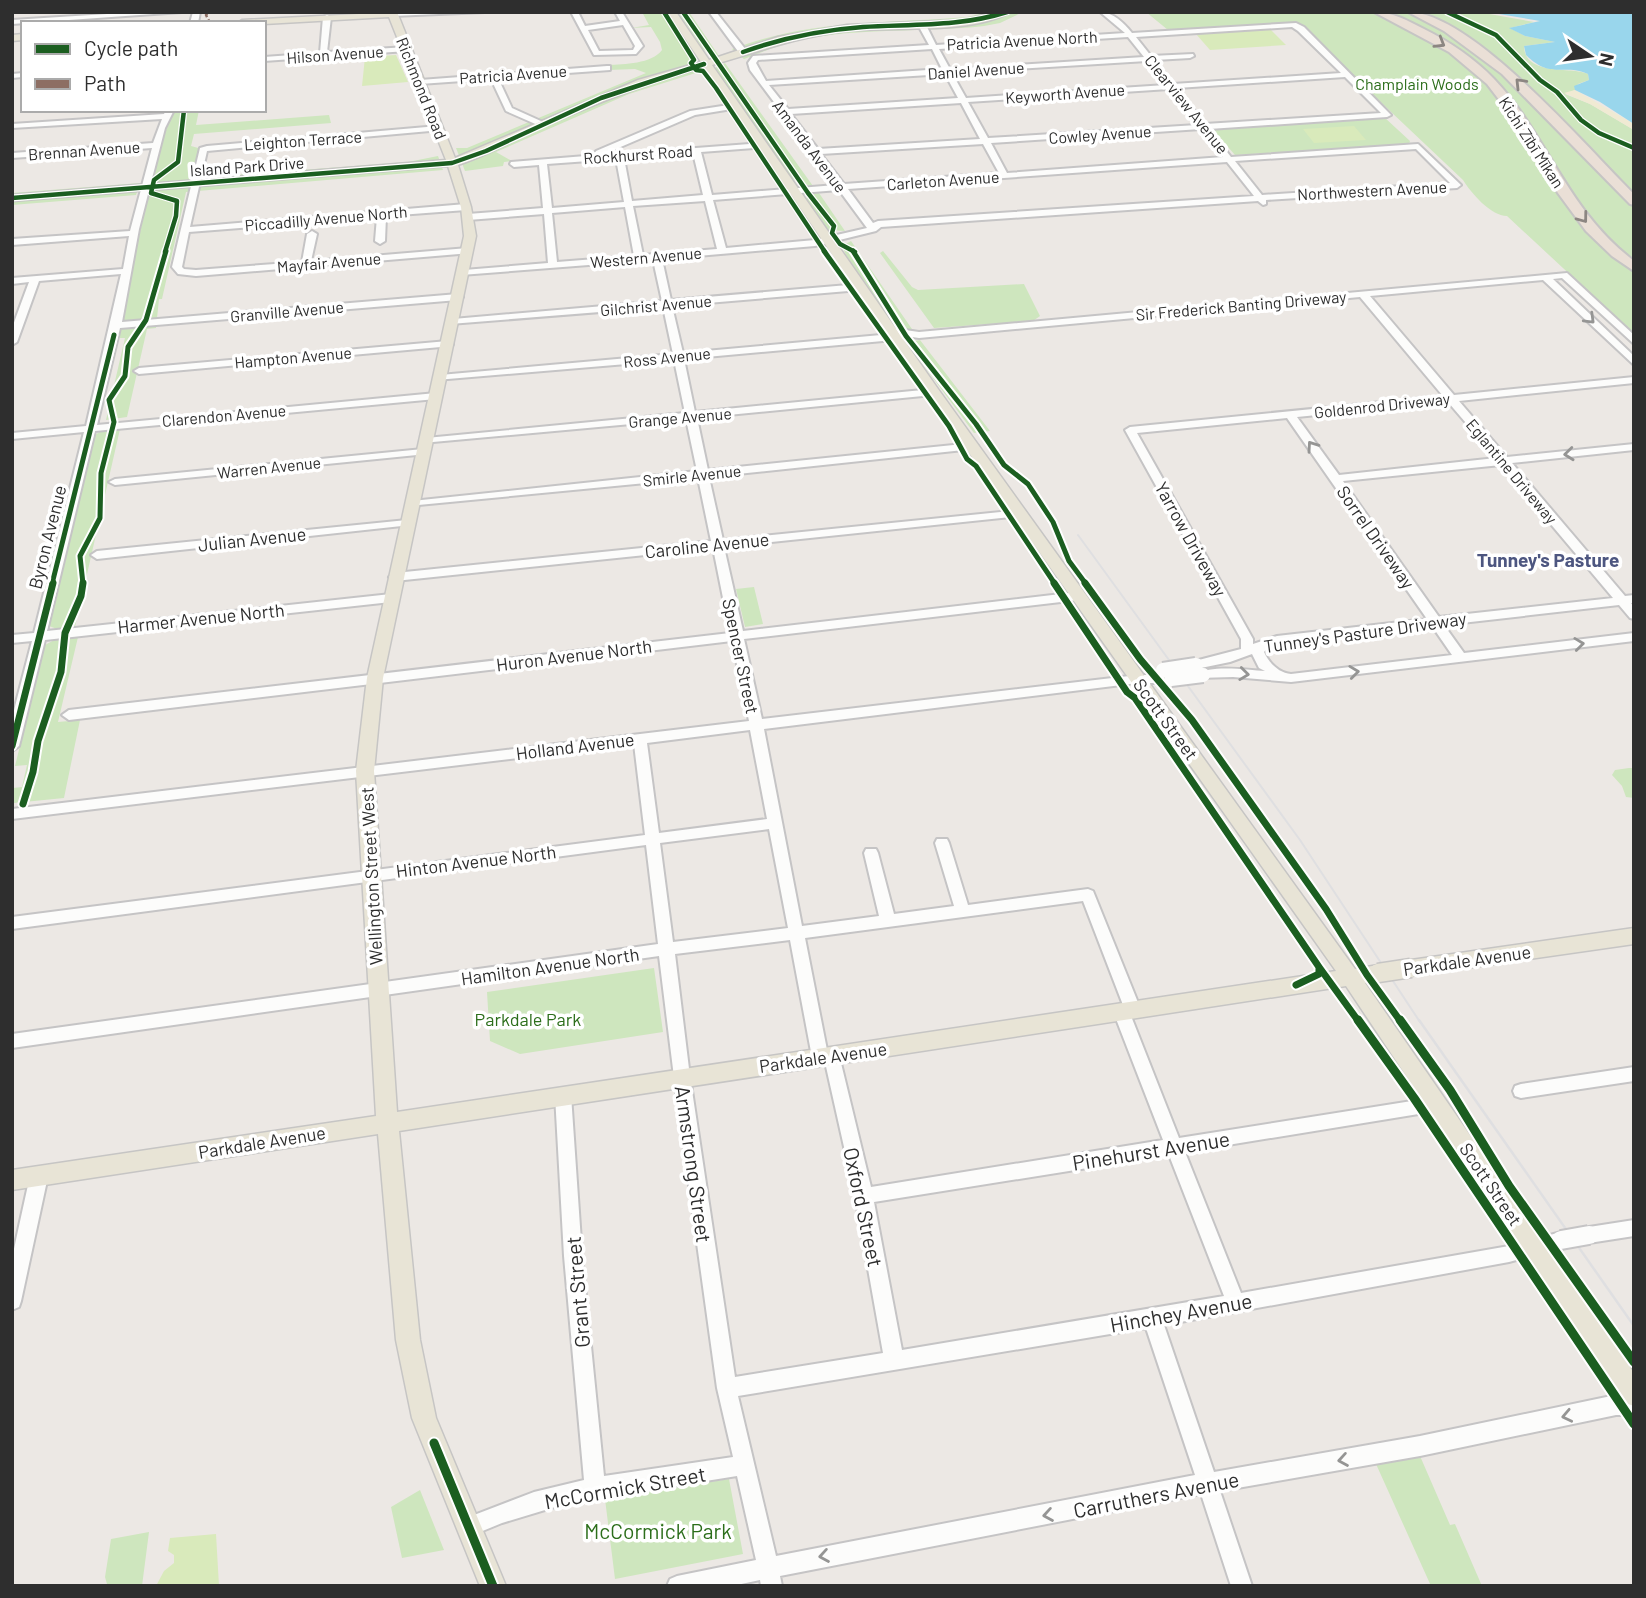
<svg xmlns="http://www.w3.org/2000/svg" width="1646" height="1598" viewBox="0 0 1646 1598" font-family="Barlow,sans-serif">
<rect width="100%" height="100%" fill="#ece8e4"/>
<path fill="#cee6be" d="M642,12H663L702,71L629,94L496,152L512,161L504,162L503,166L465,171L456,148H467L646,73L635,69L609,70L608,65C624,64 652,64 662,50L660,42L651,27L631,28L649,25Z
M678,12H689L719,56H711L703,49Z
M988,12H1023L1000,23L984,26C923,33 861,27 800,40C781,44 762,52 744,59L732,49C813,19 883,24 967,17Z
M1146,12H1478L1534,22L1510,28L1525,36L1555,42L1524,46C1525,77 1571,66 1588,74L1589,80L1578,84L1575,90L1565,94L1590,104L1634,130V334L1507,216C1491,216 1471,193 1463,180L1297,23L1168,30Z
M725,63L813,186L798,183L790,176L715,68Z
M175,110H199L196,125L329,115L331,123L194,134L191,146L202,149L194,178L408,162L438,156L443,170L186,192L162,299H159L156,328L147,329L127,417L106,420L125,338H116L152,179L166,130Z
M1384,117L1410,141L1409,144L1235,155L1213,130Z
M140,183L136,195L12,205V193Z
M813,193H819L845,231L828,230L806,198L814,197Z
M851,241L912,329L915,330L897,328L846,255L842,246Z
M883,251L912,287L918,290L1024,284L1040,316L1033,321L934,328L880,253Z
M920,340L990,431L974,433L910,347L914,341Z
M120,429L75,627L57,629L49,626L95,435L101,431Z
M754,587L763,624L745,627L736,589Z
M78,637L58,722L80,720L64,798L14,803L13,788L22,787L27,765L15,766L45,645L56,639Z
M1629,768H1634V798L1626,797L1622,786L1612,775L1615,770Z
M654,968L663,1032L520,1054L490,1041L487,992Z
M1420,1456L1450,1525L1455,1524L1482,1586H1431L1376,1464Z
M729,1479L743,1554L615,1579L605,1499Z
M420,1490L444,1550L402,1558L391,1507Z
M149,1532L142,1586L107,1584L105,1577L111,1539Z"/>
<path fill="#f0ead3" d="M1575,90L1634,124V130L1590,104L1564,93Z"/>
<path fill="#d9eabb" d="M1270,29L1286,45L1210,50L1196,34Z
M396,55L408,82L362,86L365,57Z
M1354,126L1366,140L1314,143L1303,129Z
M216,1534L219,1586H156L164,1571L174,1563V1555L168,1551L170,1538Z"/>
<path fill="#99d6ec" d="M1487,12H1634V124L1600,102L1575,90L1574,86L1589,80L1588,74C1564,63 1551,80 1526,55L1524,46L1555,42L1525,36L1509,28L1540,21Z"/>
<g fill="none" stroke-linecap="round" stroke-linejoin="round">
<g stroke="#c5c4c5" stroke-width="4">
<path id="minor" d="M139,12H182L12,24V20Z
M193,12H200L198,23H190Z
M391,12H485L393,16L389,14Z
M571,12H578L585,26L620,21L615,12H622L643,46L636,54L594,55ZM623,25L635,46L633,50L599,51L588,30Z
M709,12H716L746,50V54H740Z
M1100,12C1113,12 1124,23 1132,33L1296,23L1304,27L1391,115L1387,117L1209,129L1231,157L1418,144L1461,185L1457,188L1266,200V204L1263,205L1258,201L881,227L876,231L815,246L662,259L671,300L860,284L865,287L860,290L672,306L683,353L892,334L886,331L891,328L919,332L1567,273L1634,335V344L1562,278L1553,279L1634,356V365L1543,280L1370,296L1454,395L1634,377V383L1459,401L1507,457L1634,444V450L1512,463L1625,596L1634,595V603H1631L1634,607V619L1630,618L1619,605L1444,625L1464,653L1634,633V641L1291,682L1233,677L1198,678L1197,675C1209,664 1248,670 1265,671L1259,668L1252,654L1230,662L1196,669L1190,665L1191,662L1241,649V639L1125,430L1130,427L1443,396L1360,297L919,338L898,335V339L894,340L684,359L695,412L933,389L938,392L933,395L697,418L708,470L973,443L978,446L973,449L709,477L723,540L1020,510L1026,513L1020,516L724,547L743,631L1078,592L1084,596L1078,600L744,639L762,719L1138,675H1171L1177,679L1171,683H1138L764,729L802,926L879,916L864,853L866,849H876L878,853L894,914L954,906L935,843L937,839H947L949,843L968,905L1088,889L1093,891L1141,1010L1139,1015L1131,1016L1179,1138L1437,1097L1443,1099L1445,1104L1443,1109L1437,1111L1185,1152L1241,1293L1509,1246L1561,1232L1567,1234L1570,1240L1567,1246L1509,1262L1164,1325L1214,1472L1420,1436L1616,1395H1634V1415H1616L1420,1456L1220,1491L1252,1586H1231L1201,1494L780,1576L782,1586H761L760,1580L732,1586H667L670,1579L677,1576L756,1560L737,1476L568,1503L502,1523L468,1537L461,1534L458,1527L461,1520L534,1492L584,1480L564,1256L555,1095L557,1090L563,1088L569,1090L571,1095L582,1256L604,1476L733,1457L717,1388L674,1077L659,956L12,1048V1034L658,944L646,845L12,929V917L645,835L634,744L12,819V809L749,721L732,641L69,720L62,715L69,710L730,633L713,548L395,581L389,577L395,573L711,541L698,478L408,506V502L412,501L697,471L686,419L422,443V439L426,438L685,413L674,360L436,380L435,378L440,375L673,354L663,307L450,324V320L453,319L662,301L653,260L461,275V271L464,270L548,263L544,214L468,220L464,217L468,214L543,208L539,165L514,167L510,164L511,162L598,155L595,153L596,151L690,111L735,104H738V108L695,115L602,155L763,143L767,145L766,147L701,152L712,195L836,185L750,70L748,63L753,56L929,45L918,25L922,23L926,25L936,45L1125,33ZM1292,27L1298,31L1341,73L1173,84L1155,60L1190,58L1194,56L1193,54L1151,56L1136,37ZM1128,37L1144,57L950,69L939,49ZM932,49L942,69L766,81L756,63L758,60ZM1147,61L1166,85L966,98L952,73ZM945,74L958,98L788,109L769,85ZM1345,77L1381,113L1205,124L1177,88ZM1169,89L1197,125L988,138L968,102ZM961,103L980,139L818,149L791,114ZM1201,129L1223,157L1007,173L991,143ZM983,144L999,173L844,184L821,154ZM1416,149L1450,183L1262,195L1235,161ZM693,153L703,195L632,201L624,158ZM616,159L624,202L552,208L547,164ZM1227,162L1254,196L878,221L873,223L848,189ZM839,190L867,228L815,240L726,248L713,200ZM705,201L717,249L643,255L633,206ZM625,207L634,256L557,262L552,213ZM1448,402L1496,458L1339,475L1297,417ZM1287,418L1427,619L1277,636L1253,644V639L1137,433ZM1501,465L1613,598L1439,617L1343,481ZM1432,626L1452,655L1291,674C1279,673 1269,663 1264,652L1267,648L1279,644ZM750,730L767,819L659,833L647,743ZM769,829L788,928L673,942L660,843ZM1083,901L1123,1005L1115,1006L1113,1011L1163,1140L871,1187L839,1055L837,1050H827L805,938ZM790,940L812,1057L814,1062L820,1064L825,1062L855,1196L883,1353L735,1377L690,1077L675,954ZM1169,1155L1224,1296L902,1350L874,1202ZM1146,1328L1195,1475L776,1556L738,1396Z
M327,15L331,17L327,52L407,47L411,49L407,51L264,61V57L320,53L323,17Z
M607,66H610V70L498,78L512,108L543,122L544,124L540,126L506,111L491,79L420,84L416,82L420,80Z
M23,73V77L12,78V74Z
M166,110H174L165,128L139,229L122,322L458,294L463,297L458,300L120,328L97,425L436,393L441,396L436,399L95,431L47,631L391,594L397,598L391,602L45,640L19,746L12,751V718L32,641L12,643V635L34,633L84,432L12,439V433L86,426L121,274L39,281L17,342L12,345V328L29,282L12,284V278L123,269L129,236L12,245V239L130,231L152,148L12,158V153L153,143L162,119L12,128V124L164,114Z
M438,126L442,128L441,130L207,151L190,227L466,204L470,207L466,210L386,216L385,241L380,244L375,241L377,217L189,232L182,267L184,269L196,270L302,262L307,234L312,231L317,234L311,261L468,248L471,249V253L196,276L178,274L172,267L200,148L207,146Z
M448,341L453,344L452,346L139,374L134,371L139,368Z
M423,449L428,452L427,454L115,485L109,482L115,479Z
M407,520L413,523L411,525L97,559L91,555L97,551Z
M1634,1067V1081L1521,1098L1515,1096L1513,1091L1515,1086L1521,1084Z
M39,1168L45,1170L48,1176L21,1301L19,1307L12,1310V1258L30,1176L33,1170Z
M1634,1220V1236L1589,1243L1583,1241L1580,1235L1583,1229L1589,1227Z"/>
</g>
<g stroke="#c6c5c4" stroke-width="3">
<path id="major" d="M397,12L455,158L638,80L701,62L667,12H676L709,60L778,37L847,25L964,20L996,12H1011C970,35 895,26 847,31C800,36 757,52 712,65L938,389L1355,969L1378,965L1385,967L1388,973L1385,979L1365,983L1634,1373V1406L1625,1403L1346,986L399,1131L420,1340L436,1418L506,1586H480L412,1418L396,1340L378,1134L12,1190V1170L376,1116L356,771L367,678L464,236L461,207L448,166L12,201V195L446,160L389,17L264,24L238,23L242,20ZM704,67L928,395L1336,971L397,1112L374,771L383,678L476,236L471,207L458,165C489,155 517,138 547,125C599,102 650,82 704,67Z
M23,34V40L12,41V35Z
M1634,928V944L1411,976L1404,974L1401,968L1404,962L1411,960Z"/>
</g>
<g stroke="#c6c5c4" stroke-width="4">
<path id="highway" d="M1374,12C1393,12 1408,21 1424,29C1450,42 1474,58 1494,79C1549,137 1565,208 1634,261V271L1612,256L1586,231L1558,193L1513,118L1487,84L1449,52Z
M1408,12C1472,12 1588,149 1634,194V205L1630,204L1502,74L1444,31Z"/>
</g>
<use href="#minor" fill="#fcfcfb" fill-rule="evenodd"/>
<use href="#major" fill="#e8e4d6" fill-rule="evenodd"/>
<use href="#highway" fill="#eadfd6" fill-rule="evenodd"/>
<path stroke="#dfdfe1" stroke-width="2" d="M1078,535L1300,840L1420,1022"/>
<path stroke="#dfdfe1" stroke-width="2.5" d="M1419,1020L1634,1326"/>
<g stroke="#c5c4c5" stroke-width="18" stroke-linecap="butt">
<path id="minor-bridge-far1" d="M1163,670L1196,665
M1171,679L1203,675"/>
</g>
<g stroke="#c5c4c5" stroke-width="22" stroke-linecap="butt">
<path id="minor-bridge" d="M1561,1240L1589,1235"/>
</g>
<g stroke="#c6c5c4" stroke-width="21" stroke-linecap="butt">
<path id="major-bridge" d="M1378,973L1411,968"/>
</g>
<use href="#minor-bridge-far1" stroke="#fcfcfb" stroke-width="14"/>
<use href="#minor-bridge" stroke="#fcfcfb" stroke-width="18"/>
<use href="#major-bridge" stroke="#e8e4d6" stroke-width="18"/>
<path stroke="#8d6e63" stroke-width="2.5" stroke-dasharray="6 2.5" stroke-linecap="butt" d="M208,12L206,15L209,21"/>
<g stroke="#fff" stroke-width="7">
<path id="cycleway-far3" d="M664,12L694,60L691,63L696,70L703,71L716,88L825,252
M683,12L808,193L834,226L832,233L840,244L855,252
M1447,12L1496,35L1540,80L1557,92L1581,120L1599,133L1634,148
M743,52C782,38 822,30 863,27C912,24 960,27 1007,12
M12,198L452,163L486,151L601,98L704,64
M165,252L176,216L177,201L151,193L154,180L178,162L184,110"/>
</g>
<g stroke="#fff" stroke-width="9">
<path id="cycleway-far2" d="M824,251L949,426L967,459L976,466L1055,584
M853,251L906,336L976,424L1004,465L1028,484L1053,522L1069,561L1086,584
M52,584L114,335
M83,584L80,556L100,518L101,473L114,422L109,400L125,376L128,347L146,320L166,251"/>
</g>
<g stroke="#fff" stroke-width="11">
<path id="cycleway-far1" d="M1054,583L1127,692L1135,698L1319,967V974L1296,985
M1085,583L1140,659L1192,720L1326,909L1367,975L1401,1022
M12,746L53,583
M23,804L33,772L38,741L61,672L65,633L81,596L83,583
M1319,967L1359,1022"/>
</g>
<g stroke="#fff" stroke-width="13">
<path id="cycleway" d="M1358,1020L1414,1098L1634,1424
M1400,1020L1450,1090L1509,1186L1634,1362
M434,1443L493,1586"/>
</g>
<use href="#cycleway-far3" stroke="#1b5e20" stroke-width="4.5"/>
<use href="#cycleway-far2" stroke="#1b5e20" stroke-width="5"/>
<use href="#cycleway-far1" stroke="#1b5e20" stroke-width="7"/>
<use href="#cycleway" stroke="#1b5e20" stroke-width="9"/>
</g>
<defs><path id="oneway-chevron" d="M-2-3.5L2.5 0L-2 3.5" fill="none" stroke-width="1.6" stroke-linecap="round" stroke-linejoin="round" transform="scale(1.75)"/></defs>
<g stroke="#8c8682">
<use href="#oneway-chevron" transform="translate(1440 43) rotate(31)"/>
<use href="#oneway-chevron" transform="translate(1520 83) rotate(-134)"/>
<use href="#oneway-chevron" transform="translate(1583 218) rotate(53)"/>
</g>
<g stroke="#959594">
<use href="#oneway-chevron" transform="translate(1590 319) rotate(44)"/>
<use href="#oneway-chevron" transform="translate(1312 446) rotate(-125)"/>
<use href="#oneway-chevron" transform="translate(1569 454) rotate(174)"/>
<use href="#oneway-chevron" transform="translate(1579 644) rotate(-7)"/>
<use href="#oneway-chevron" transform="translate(1354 672) rotate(-7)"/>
<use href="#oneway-chevron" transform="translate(1244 674) rotate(7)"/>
<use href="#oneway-chevron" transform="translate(1567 1416) rotate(168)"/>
<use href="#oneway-chevron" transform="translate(1343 1460) rotate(170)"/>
<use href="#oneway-chevron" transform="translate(1048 1515) rotate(170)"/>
<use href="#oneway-chevron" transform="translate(824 1556) rotate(170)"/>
</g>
<g text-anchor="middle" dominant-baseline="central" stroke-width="7" stroke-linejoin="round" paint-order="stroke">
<g font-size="16" fill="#2e2e2e" stroke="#fff">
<text transform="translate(1022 40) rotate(-3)">Patricia Avenue North</text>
<text transform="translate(335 54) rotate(-4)">Hilson Avenue</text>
<text transform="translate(976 70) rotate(-4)">Daniel Avenue</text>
<text transform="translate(513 74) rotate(-4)">Patricia Avenue</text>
<text transform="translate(422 88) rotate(68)">Richmond Road</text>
<text transform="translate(1065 93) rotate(-4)">Keyworth Avenue</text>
<text transform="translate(1187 104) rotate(51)">Clearview Avenue</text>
<text transform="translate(1100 134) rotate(-4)">Cowley Avenue</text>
<text transform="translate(303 140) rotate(-4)">Leighton Terrace</text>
<text transform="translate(1532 142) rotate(57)">Kichi Zībī Mīkan</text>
<text transform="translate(810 146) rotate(53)">Amanda Avenue</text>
<text transform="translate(84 150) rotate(-4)">Brennan Avenue</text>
<text transform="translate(638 154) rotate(-4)">Rockhurst Road</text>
<text transform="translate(247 166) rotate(-4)">Island Park Drive</text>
<text transform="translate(943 180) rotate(-4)">Carleton Avenue</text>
<text transform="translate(1372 190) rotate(-3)">Northwestern Avenue</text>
<text transform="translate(326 218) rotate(-5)">Piccadilly Avenue North</text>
<text transform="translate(646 257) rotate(-5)">Western Avenue</text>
<text transform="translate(329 262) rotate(-5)">Mayfair Avenue</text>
<text transform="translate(656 305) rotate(-5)">Gilchrist Avenue</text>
<text transform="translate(1241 305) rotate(-5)">Sir Frederick Banting Driveway</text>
<text transform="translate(287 311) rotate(-5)">Granville Avenue</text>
<text transform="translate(293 357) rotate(-5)">Hampton Avenue</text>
<text transform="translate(667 357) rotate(-6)">Ross Avenue</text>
<text transform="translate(1382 405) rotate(-6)">Goldenrod Driveway</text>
<text transform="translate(224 415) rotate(-5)">Clarendon Avenue</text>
<text transform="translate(680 417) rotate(-5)">Grange Avenue</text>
<text transform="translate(269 467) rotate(-6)">Warren Avenue</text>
<text transform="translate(1512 471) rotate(50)">Eglantine Driveway</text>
<text transform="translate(692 475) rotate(-6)">Smirle Avenue</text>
</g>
<g font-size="16" fill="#2c6e1b" stroke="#fff">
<text x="1417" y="83">Champlain Woods</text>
</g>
<g font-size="18" fill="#2e2e2e" stroke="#fff">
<text transform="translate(47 537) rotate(-76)">Byron Avenue</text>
<text transform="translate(1376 537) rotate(55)">Sorrel Driveway</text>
<text transform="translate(252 539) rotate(-6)">Julian Avenue</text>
<text transform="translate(1191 539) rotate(61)">Yarrow Driveway</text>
<text transform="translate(707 545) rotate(-6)">Caroline Avenue</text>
<text transform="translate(201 618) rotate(-6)">Harmer Avenue North</text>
<text transform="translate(1365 632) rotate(-8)">Tunney's Pasture Driveway</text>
<text transform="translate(574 655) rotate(-7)">Huron Avenue North</text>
<text transform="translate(741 656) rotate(78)">Spencer Street</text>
<text transform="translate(1166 719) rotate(54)">Scott Street</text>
<text transform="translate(575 746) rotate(-7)">Holland Avenue</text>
<text transform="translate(476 861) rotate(-7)">Hinton Avenue North</text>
<text transform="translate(371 876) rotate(-93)">Wellington Street West</text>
<text transform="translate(1467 960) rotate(-8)">Parkdale Avenue</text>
<text transform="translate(550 966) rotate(-8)">Hamilton Avenue North</text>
<text transform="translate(823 1057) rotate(-8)">Parkdale Avenue</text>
<text transform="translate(262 1142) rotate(-9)">Parkdale Avenue</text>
<text transform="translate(1491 1184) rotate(56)">Scott Street</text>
</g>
<g font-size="18" fill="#2c6e1b" stroke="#fff">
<text x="528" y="1019">Parkdale Park</text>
</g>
<g font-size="19" font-weight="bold" fill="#4d5680" stroke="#fff">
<text x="1548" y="559">Tunney's Pasture</text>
</g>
<g font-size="21" fill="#2e2e2e" stroke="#fff">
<text transform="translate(1151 1150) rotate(-9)">Pinehurst Avenue</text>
<text transform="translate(694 1164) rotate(82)">Armstrong Street</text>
<text transform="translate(864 1207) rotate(78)">Oxford Street</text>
<text transform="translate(577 1292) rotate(-95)">Grant Street</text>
<text transform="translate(1181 1312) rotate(-10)">Hinchey Avenue</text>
<text transform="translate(625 1487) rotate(-10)">McCormick Street</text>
<text transform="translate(1156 1494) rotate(-11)">Carruthers Avenue</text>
</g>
<g font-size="21" fill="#2c6e1b" stroke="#fff">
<text x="658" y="1530">McCormick Park</text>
</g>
</g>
<rect width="1646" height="1598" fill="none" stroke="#2e2e2e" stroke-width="28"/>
<rect x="21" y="21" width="245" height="91" fill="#ffffff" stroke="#ababab" stroke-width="2"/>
<rect x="35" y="44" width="35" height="10" fill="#1b5e20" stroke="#ababab" stroke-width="2"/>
<text x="84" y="56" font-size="21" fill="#2e2e2e">Cycle path</text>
<rect x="35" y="79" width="35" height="10" fill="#8d6e63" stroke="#ababab" stroke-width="2"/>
<text x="84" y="91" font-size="21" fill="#2e2e2e">Path</text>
<g transform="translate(1590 56) rotate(103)" stroke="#ffffff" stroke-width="5" paint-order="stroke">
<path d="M0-5L12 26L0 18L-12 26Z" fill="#2e2e2e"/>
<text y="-10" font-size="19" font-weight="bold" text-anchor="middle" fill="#2e2e2e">N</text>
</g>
</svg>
